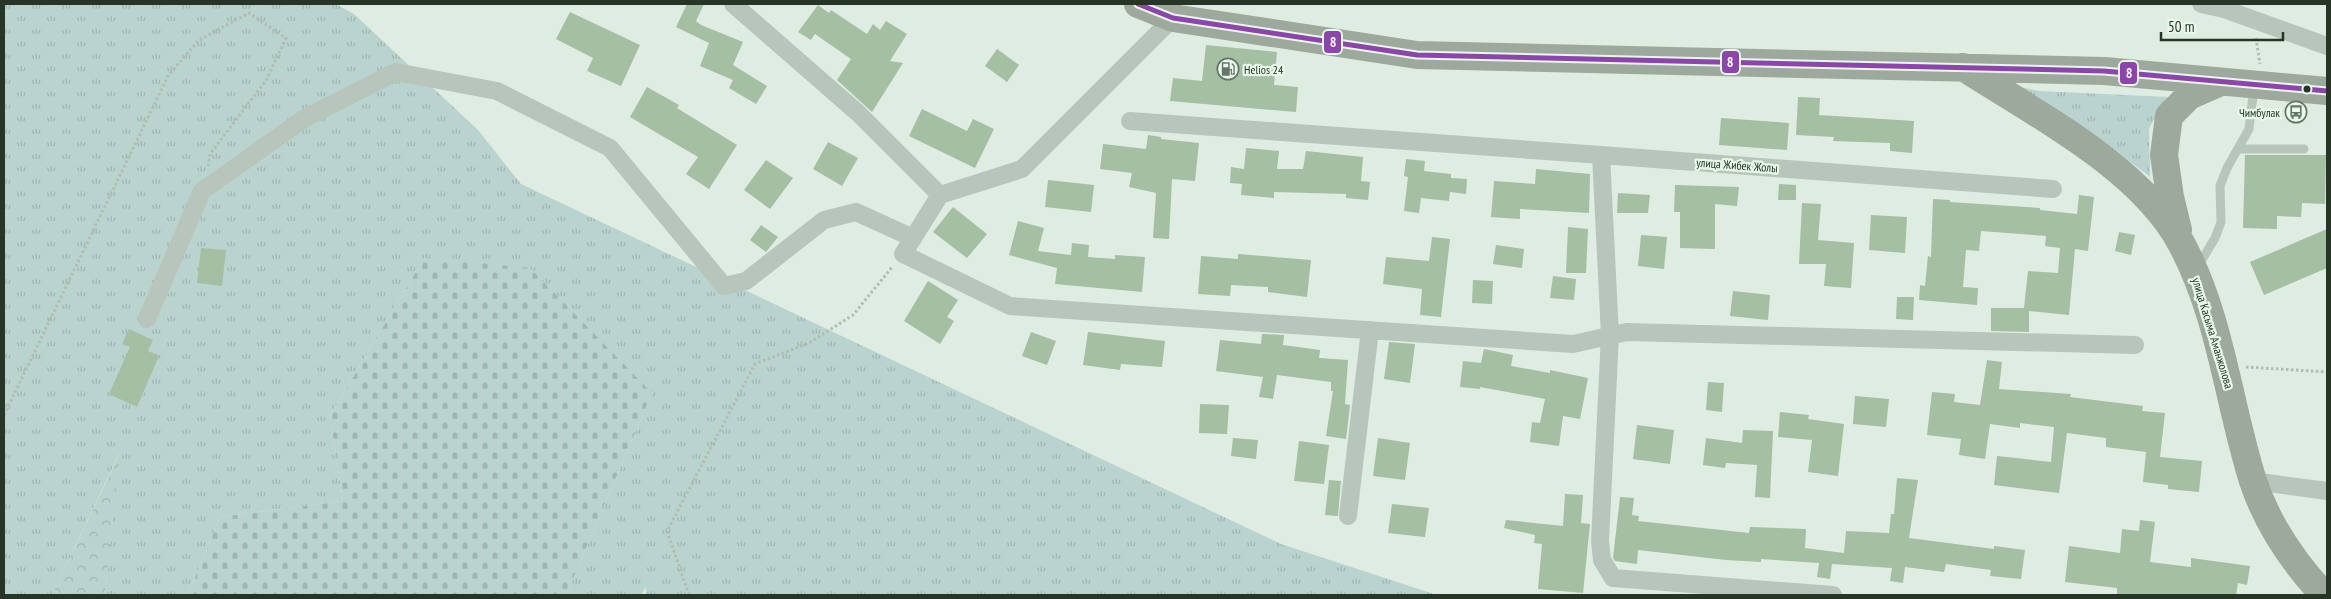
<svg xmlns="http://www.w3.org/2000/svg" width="2331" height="599" viewBox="0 0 2331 599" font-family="'PT Sans Narrow',sans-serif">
<defs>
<pattern id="grass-tufts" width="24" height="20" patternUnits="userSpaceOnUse" patternTransform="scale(1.25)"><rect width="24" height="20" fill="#b9d3cf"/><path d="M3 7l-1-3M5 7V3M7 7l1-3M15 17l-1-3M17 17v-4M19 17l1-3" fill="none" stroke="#9fb6b2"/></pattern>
<pattern id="forest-crowns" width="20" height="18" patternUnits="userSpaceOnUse" patternTransform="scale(1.25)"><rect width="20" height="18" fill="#b9d3cf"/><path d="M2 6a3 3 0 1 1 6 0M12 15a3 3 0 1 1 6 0" fill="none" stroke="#9fb6b2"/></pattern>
<pattern id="cemetery-stones" width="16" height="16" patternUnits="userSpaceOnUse" patternTransform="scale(1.25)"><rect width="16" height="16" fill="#b9d3cf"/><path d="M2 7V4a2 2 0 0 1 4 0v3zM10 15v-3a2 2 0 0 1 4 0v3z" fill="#9fb6b2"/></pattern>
</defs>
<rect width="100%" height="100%" fill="#dfece2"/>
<path fill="url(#grass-tufts)" d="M4,4H336L354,14L478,130L521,184L1281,544L1437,595H646V587L641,595H566L652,393L424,258L330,416L343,501L220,517L188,595H105L119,454L52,595H4Z
M2003,84L2040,91L2168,97L2149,128L2150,177L2099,138Z"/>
<path fill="url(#forest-crowns)" d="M120,453L105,595H52Z"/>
<path fill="url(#cemetery-stones)" d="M424,258L530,268L652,393L566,595H188L220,517L343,501L330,416Z"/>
<path fill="#a4bfa2" d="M687,4H704L696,21L701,25L743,42L733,65L767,86L756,104L729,88L733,80L700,66L709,43L676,27Z
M818,5L829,13L831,10L867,34L873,24L880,30L886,21L907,34L890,61L903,63L872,112L837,80L851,59L815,34L811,40L798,32Z
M570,12L640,45L621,86L587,71L593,58L556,39Z
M1206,45L1277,52L1274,85L1298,87L1296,112L1170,101L1173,78L1202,81Z
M997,49L1019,65L1007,82L985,66Z
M647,87L679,105L677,108L737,145L709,189L686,174L698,157L630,117Z
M1798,97L1820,98L1819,115L1914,121L1912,153L1890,151V143L1833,141L1834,137L1796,135Z
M922,109L967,131L973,119L994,129L975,168L909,136Z
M1721,118L1789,123L1787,150L1719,145Z
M1148,135L1161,137V139L1199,143L1195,181L1172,179L1169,239L1153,238L1156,193L1129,187L1132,173L1100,169L1103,144L1146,149Z
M828,142L858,158L842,186L813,169Z
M1246,148L1279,151L1277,169H1303L1306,151L1363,157L1361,181L1370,182L1368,200L1346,198V194L1274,192V198L1241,195L1242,184L1230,183L1231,167L1244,169Z
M2245,155H2326L2325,204L2302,203L2301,217L2277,216V229L2243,228Z
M1406,159L1425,161L1424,171L1451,174V178L1467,179L1466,194L1450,192L1449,201L1421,198L1419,213L1404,211L1408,177L1404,176Z
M766,160L793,178L770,209L744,190Z
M1536,169L1590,174L1589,213L1520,209V219L1491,217L1494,181L1535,184Z
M1048,180L1094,185L1091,212L1045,207Z
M1779,184L1796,185V200H1778Z
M1675,185L1739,187L1737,206L1715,204V249L1680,248V212H1674Z
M1618,193L1650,195L1648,213H1617Z
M2079,195L2094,197L2088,251L2075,249L2069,315L2029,311V332L1991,331V308H2024L2028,271L2058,273L2060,248L2045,246L2046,236L1981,231L1979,251L1966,250L1963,287L1978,288L1977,305L1919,300L1920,285L1925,286L1928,256L1931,257L1933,199L1950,200V202L2040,208V210L2077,214Z
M1802,203L1821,204L1818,240L1854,243L1851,288L1824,286L1826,264H1799Z
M953,207L987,234L967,258L933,232Z
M1871,215L1907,217L1905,253L1869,250Z
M1018,221L1044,228L1038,251L1071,255L1072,243L1089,245L1088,257L1115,259V255L1145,257L1142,292L1055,284L1057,268L1009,255Z
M761,225L778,237L766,252L750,240Z
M1568,227L1588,229L1586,273H1566Z
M2327,229V268L2264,295L2250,262Z
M2119,232L2135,235L2131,255L2115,251Z
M1641,235L1667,237L1664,269L1638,266Z
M1432,237L1450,239L1441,317L1420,315L1422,289L1383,284L1386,257L1429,261Z
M1496,245L1524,249L1522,268L1493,264Z
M201,248L226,250L222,286L197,283Z
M1238,254L1311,260L1307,297L1268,292V287L1231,285L1230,296L1198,294L1201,256L1238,259Z
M1553,276L1576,279L1574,300L1550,298Z
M1473,280L1493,281L1492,304L1472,303Z
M928,281L958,300L947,317L954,321L940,344L904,321Z
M1733,291L1770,295L1768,320L1730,316Z
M1897,297H1914L1913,320L1896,319Z
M129,329L153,340L148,351L159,356L137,407L109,394L130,347L122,344Z
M1031,332L1056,341L1047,365L1022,356Z
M1088,332L1165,341L1162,367L1121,364L1120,370L1083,365Z
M1262,334L1284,335L1283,345L1320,350L1319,358L1348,360L1345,404L1350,405L1346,439L1326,436L1333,391H1331V382L1277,375L1273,399L1259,397L1263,377L1216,371L1220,340L1261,344Z
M1389,342L1415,344L1410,383L1384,379Z
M1484,349L1513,355L1511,366L1550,373V370L1588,378L1580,419L1563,416L1559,446L1530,442L1532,422L1540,423L1545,399L1480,387V389L1460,387L1463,361L1481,363Z
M1987,360L2002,362L1999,389L2071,394L2070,397L2143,406L2142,411L2165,413L2160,457L2202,461L2199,492L2168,489V485L2143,482L2146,452L2106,447V438L2067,433L2059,493L1994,485L1997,456L2051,462L2054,427L2020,423V428L1990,424L1985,459L1959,455L1961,439L1927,435L1932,392L1955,394L1954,402L1980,405Z
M1708,382L1724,383L1722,412L1706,410Z
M1855,396L1889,399L1886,427L1853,424Z
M1200,404L1229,405L1227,434L1199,433Z
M1780,412L1809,415L1808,419L1844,424L1838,476L1808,472L1812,440L1778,437Z
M1637,425L1674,430L1670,464L1633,459Z
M1743,430L1773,431L1770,498L1755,497L1757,465L1726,463L1725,468L1703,465L1706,438L1742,443Z
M1233,438L1258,440L1256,459L1231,456Z
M1378,438L1410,443L1405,480L1373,476Z
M1299,441L1329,445L1324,484L1294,481Z
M1897,478L1918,480L1909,538L1994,549V546L2025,550L2021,579L1990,576L1991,570L1946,564L1944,572L1905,567L1903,583L1890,581L1892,568L1832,564L1830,579L1817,577L1819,563L1761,559V562L1726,560L1638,550L1637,564L1615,561L1613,558L1620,497L1634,498L1632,515L1639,516L1638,521L1749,533L1750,527L1806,529L1805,548L1844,553L1846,531L1889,533L1891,514H1894Z
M1329,480L1341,481L1338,516L1325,515Z
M1565,494L1583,495L1581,523L1590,524L1583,593L1538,589L1542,544L1534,543L1535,535L1504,528L1506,520L1563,526Z
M1392,504L1429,508L1425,537L1388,533Z
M2140,520L2155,522L2150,562L2191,567V558L2250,566L2247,585L2238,583L2236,595H2117V588L2065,582L2069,546L2120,553L2122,529L2139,531Z"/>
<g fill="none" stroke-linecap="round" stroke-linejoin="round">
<path stroke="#b1bdb2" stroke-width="3" stroke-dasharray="2.5 2.5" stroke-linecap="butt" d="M2256,38L2260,64
M2246,367L2327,372
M4,415L168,76L199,40L249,13L286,38L267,79L210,154L208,166
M689,595L667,531L755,364L809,343L853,315L893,266"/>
<path stroke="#b8c5ba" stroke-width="9" d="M2238,149H2304
M2197,268L2215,238L2221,222L2220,186L2227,168L2249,129L2254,87"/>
<path stroke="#b8c5ba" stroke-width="18" d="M733,4L858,113L940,195L1022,169L1173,18
M2201,4L2224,9L2327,46
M1130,121L1601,155
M940,195L903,254L1010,306L1573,344L1627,332L2135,345
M147,319L202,191L305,118L396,72L497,91L610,148L724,286L746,281L824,220L856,212L913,238
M2253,481L2327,491
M1348,516L1370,330
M1833,595L1613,578L1602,560L1600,541L1610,335L1601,155L2053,189"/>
<path stroke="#9ea99e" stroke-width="28" d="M1138,4L1173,18L1417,55L2104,71L2327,91
M1963,67C2034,113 2140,167 2181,243C2221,317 2228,402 2253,481C2267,523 2294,563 2324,595
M2178,230L2170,197L2164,155L2169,116L2189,96L2221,82"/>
<g stroke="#e6f9ea" stroke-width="9">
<path id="bus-1" d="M1138,4L1173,18L1417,55L2104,71L2327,91"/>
</g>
<use href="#bus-1" stroke="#8e44ad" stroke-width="5"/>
</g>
<defs>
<g id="fuel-ring" transform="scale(1.125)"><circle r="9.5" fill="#e6f9ea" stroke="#677568" stroke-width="1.5"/><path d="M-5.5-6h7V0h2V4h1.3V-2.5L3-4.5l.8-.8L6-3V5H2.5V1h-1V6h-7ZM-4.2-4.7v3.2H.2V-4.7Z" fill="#677568"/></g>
<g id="bus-ring" transform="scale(1.125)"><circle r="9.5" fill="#e6f9ea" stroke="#677568" stroke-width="1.5"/><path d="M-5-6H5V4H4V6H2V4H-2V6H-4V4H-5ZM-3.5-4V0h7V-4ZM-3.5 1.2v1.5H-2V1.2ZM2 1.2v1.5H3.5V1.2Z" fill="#677568"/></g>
</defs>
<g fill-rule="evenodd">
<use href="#fuel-ring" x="1228" y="69"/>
<use href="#bus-ring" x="2296" y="112"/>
</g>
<circle fill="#273527" stroke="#e6f9ea" stroke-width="2" cx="2307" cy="89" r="4.5"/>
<g text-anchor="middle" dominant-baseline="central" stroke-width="4.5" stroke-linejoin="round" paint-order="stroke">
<g font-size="12" fill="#273527" stroke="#e6f9ea" text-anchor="start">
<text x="1244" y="69">Helios 24</text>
<text x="2280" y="112" text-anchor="end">Чимбулак</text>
</g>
<g font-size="12" fill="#273527" stroke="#e6f9ea">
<text transform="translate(1737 165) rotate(4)">улица Жибек Жолы</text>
<text transform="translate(2213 333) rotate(73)">улица Касыма Аманжолова</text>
</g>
</g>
<g stroke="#e6f9ea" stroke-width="2">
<rect x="1323" y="30" width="19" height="24" rx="5" fill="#8e44ad"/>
<rect x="1721" y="50" width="19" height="24" rx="5" fill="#8e44ad"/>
<rect x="2119" y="61" width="19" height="24" rx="5" fill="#8e44ad"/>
</g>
<g font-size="14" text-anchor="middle" font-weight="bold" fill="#fff">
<text x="1333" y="47">8</text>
<text x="1730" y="67">8</text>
<text x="2129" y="78">8</text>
</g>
<rect width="2331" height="599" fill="none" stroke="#273527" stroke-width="10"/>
<path d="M2161 32v8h122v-8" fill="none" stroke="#273527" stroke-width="2.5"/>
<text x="2168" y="32" font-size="15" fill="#273527" stroke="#e6f9ea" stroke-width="4" paint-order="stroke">50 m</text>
</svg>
